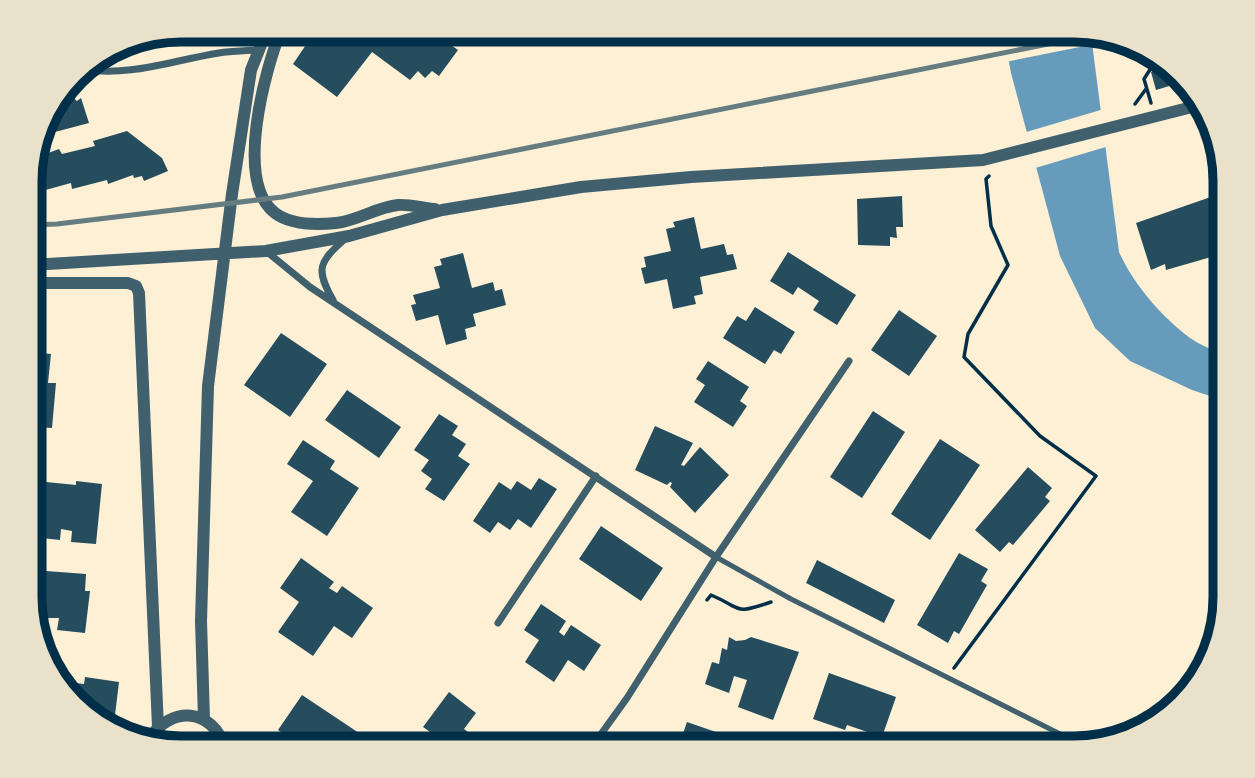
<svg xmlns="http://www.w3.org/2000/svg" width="1255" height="778" viewBox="0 0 1255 778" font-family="Commissioner,sans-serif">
<rect width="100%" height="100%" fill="#fdf0d5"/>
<path fill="#669bbc" d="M1003,30H1075L1091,35L1119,252C1134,285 1161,316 1190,338C1200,345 1214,350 1225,356V401L1192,390L1130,361L1095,328L1060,256L1011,73Z"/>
<path fill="#fdf0d5" d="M1077,30L1094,36L1095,44L1005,62L1002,45Z
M1104,109L1109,146L1032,169L1023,133Z"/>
<path fill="#264d5e" d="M316,30H430L458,50L439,76L432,71L425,78L418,71L410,80L372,52L337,97L293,64Z
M1169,67L1173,71L1176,84L1156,90L1151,72Z
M64,90L77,101L81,98L89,123L55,132L51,119L45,114Z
M127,131L162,158L168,171L144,181L142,176L134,178L133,175L108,184L107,180L72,189L71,183L31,194L32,159L59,149L62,154L95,146L93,141Z
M1225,192V253L1166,270L1165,264L1151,270L1136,223Z
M902,196L903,227H896L897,238L890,237V246L858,245L857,199Z
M694,217L701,249L724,244L727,255L733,254L737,269L700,277L703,294L694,296L696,304L673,309L667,279L645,284L641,268L646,267L644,257L671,251L666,229L675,227L673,222Z
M788,252L856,295L837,325L813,310L819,301L798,287L793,295L770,281Z
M463,253L472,288L493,282L495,291L502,289L506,305L473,314L476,326L465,329L467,339L446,345L438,315L416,321L411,305L416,304L413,295L440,288L434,267L442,265L440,259Z
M755,307L795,332L781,354L774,350L765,364L723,338L737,316L746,321Z
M899,310L937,336L909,376L871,350Z
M281,333L327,364L290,417L244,385Z
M31,337L42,338L41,353L51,354L48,383H56L52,428L34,427L33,440H31Z
M708,361L749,387L740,401L747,406L733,427L694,402L705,385L696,379Z
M347,390L401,427L379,458L325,420Z
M873,411L905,432L862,498L830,477Z
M439,414L458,426L452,435L466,444L458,456L470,464L444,501L425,489L432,479L421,471L429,460L414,450Z
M655,426L693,443L681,465L684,466L700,447L729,475L695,513L670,487L672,483L670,482L667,485L635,470Z
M940,439L980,465L930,540L891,514Z
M303,440L335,461L330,469L359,488L327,536L291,512L313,481L287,464Z
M1028,467L1052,488L1045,497L1050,501L1013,545L1009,542L1000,552L975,530Z
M539,478L557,489L531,528L518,519L510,530L498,522L490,533L473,521L499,482L511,490L517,481L531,490Z
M76,481L102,484L96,544L71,542L72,531L61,529L60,540L32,537L36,494L45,495L46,482L76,485Z
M601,526L663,568L641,601L579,559Z
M959,553L988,569L981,581L987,585L959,634L954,631L948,643L917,625Z
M301,558L334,582L329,588L337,593L342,586L373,608L352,638L334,626L313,656L278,632L299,602L280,588Z
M817,560L895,600L884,623L806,583Z
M33,570L86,574L85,591H90L85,633L57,630L59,618H46V628L35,627L31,617Z
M541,604L566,621L559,632L564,636L571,625L601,645L584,671L568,660L554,682L525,662L539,640L524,630Z
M729,637L736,641L745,640L751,637L799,652L773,720L738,707L747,680L734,676L729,693L705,684L712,662L719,664L722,648L727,650Z
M829,673L896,697L882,737L847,725L845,730L813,719Z
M85,677L119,682L115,715L87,712L58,681L84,684Z
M449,692L476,713L464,729L483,743L479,748H412L420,737L427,742L433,734L423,727Z
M302,695L365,737L357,748H305L278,730Z
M687,722L742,741L739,748H678Z"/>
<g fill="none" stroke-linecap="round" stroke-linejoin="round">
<path stroke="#003049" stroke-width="3.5" d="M1151,103L1144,79L1151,68L1166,64
M1135,104L1146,89
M707,600L711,595C744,609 733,615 771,602
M954,668L1096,476L1040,436L964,357L968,334L1008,265L991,226L986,179L989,176"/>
<path stroke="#3f606c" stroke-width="5" d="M716,557L791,599L1086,747"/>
<path stroke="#3f606c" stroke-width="7" d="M80,69C131,77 169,61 219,53C231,51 245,51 257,50
M266,251L310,287L716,557
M333,300C315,269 319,262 345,239
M498,623L596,476
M591,748L627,698L716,557L849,361"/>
<path stroke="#3f606c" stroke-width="12" d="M281,30C265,70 234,182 275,213C291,225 316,225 336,223C357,221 377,207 398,205C409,204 423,208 435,209
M31,265L266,251L349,236L442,210L581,187L691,177L983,160L1204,104
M31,279L43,283H128L136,286L139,293L158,727
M204,719L201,621L208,386L232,194L251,70L267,30
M149,739C171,705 213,708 225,748"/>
<path stroke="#657d81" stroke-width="5" d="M31,225L57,224L282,197L1093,35"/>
</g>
<path d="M0 0H1255V778H0ZM181 42H1074A139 139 0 0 1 1213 181V597A139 139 0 0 1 1074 736H181A139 139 0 0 1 42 597V181A139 139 0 0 1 181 42Z" fill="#e9e1ca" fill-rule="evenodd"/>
<path fill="none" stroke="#003049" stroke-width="9" d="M181 42H1074A139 139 0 0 1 1213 181V597A139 139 0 0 1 1074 736H181A139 139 0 0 1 42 597V181A139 139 0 0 1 181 42Z"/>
</svg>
